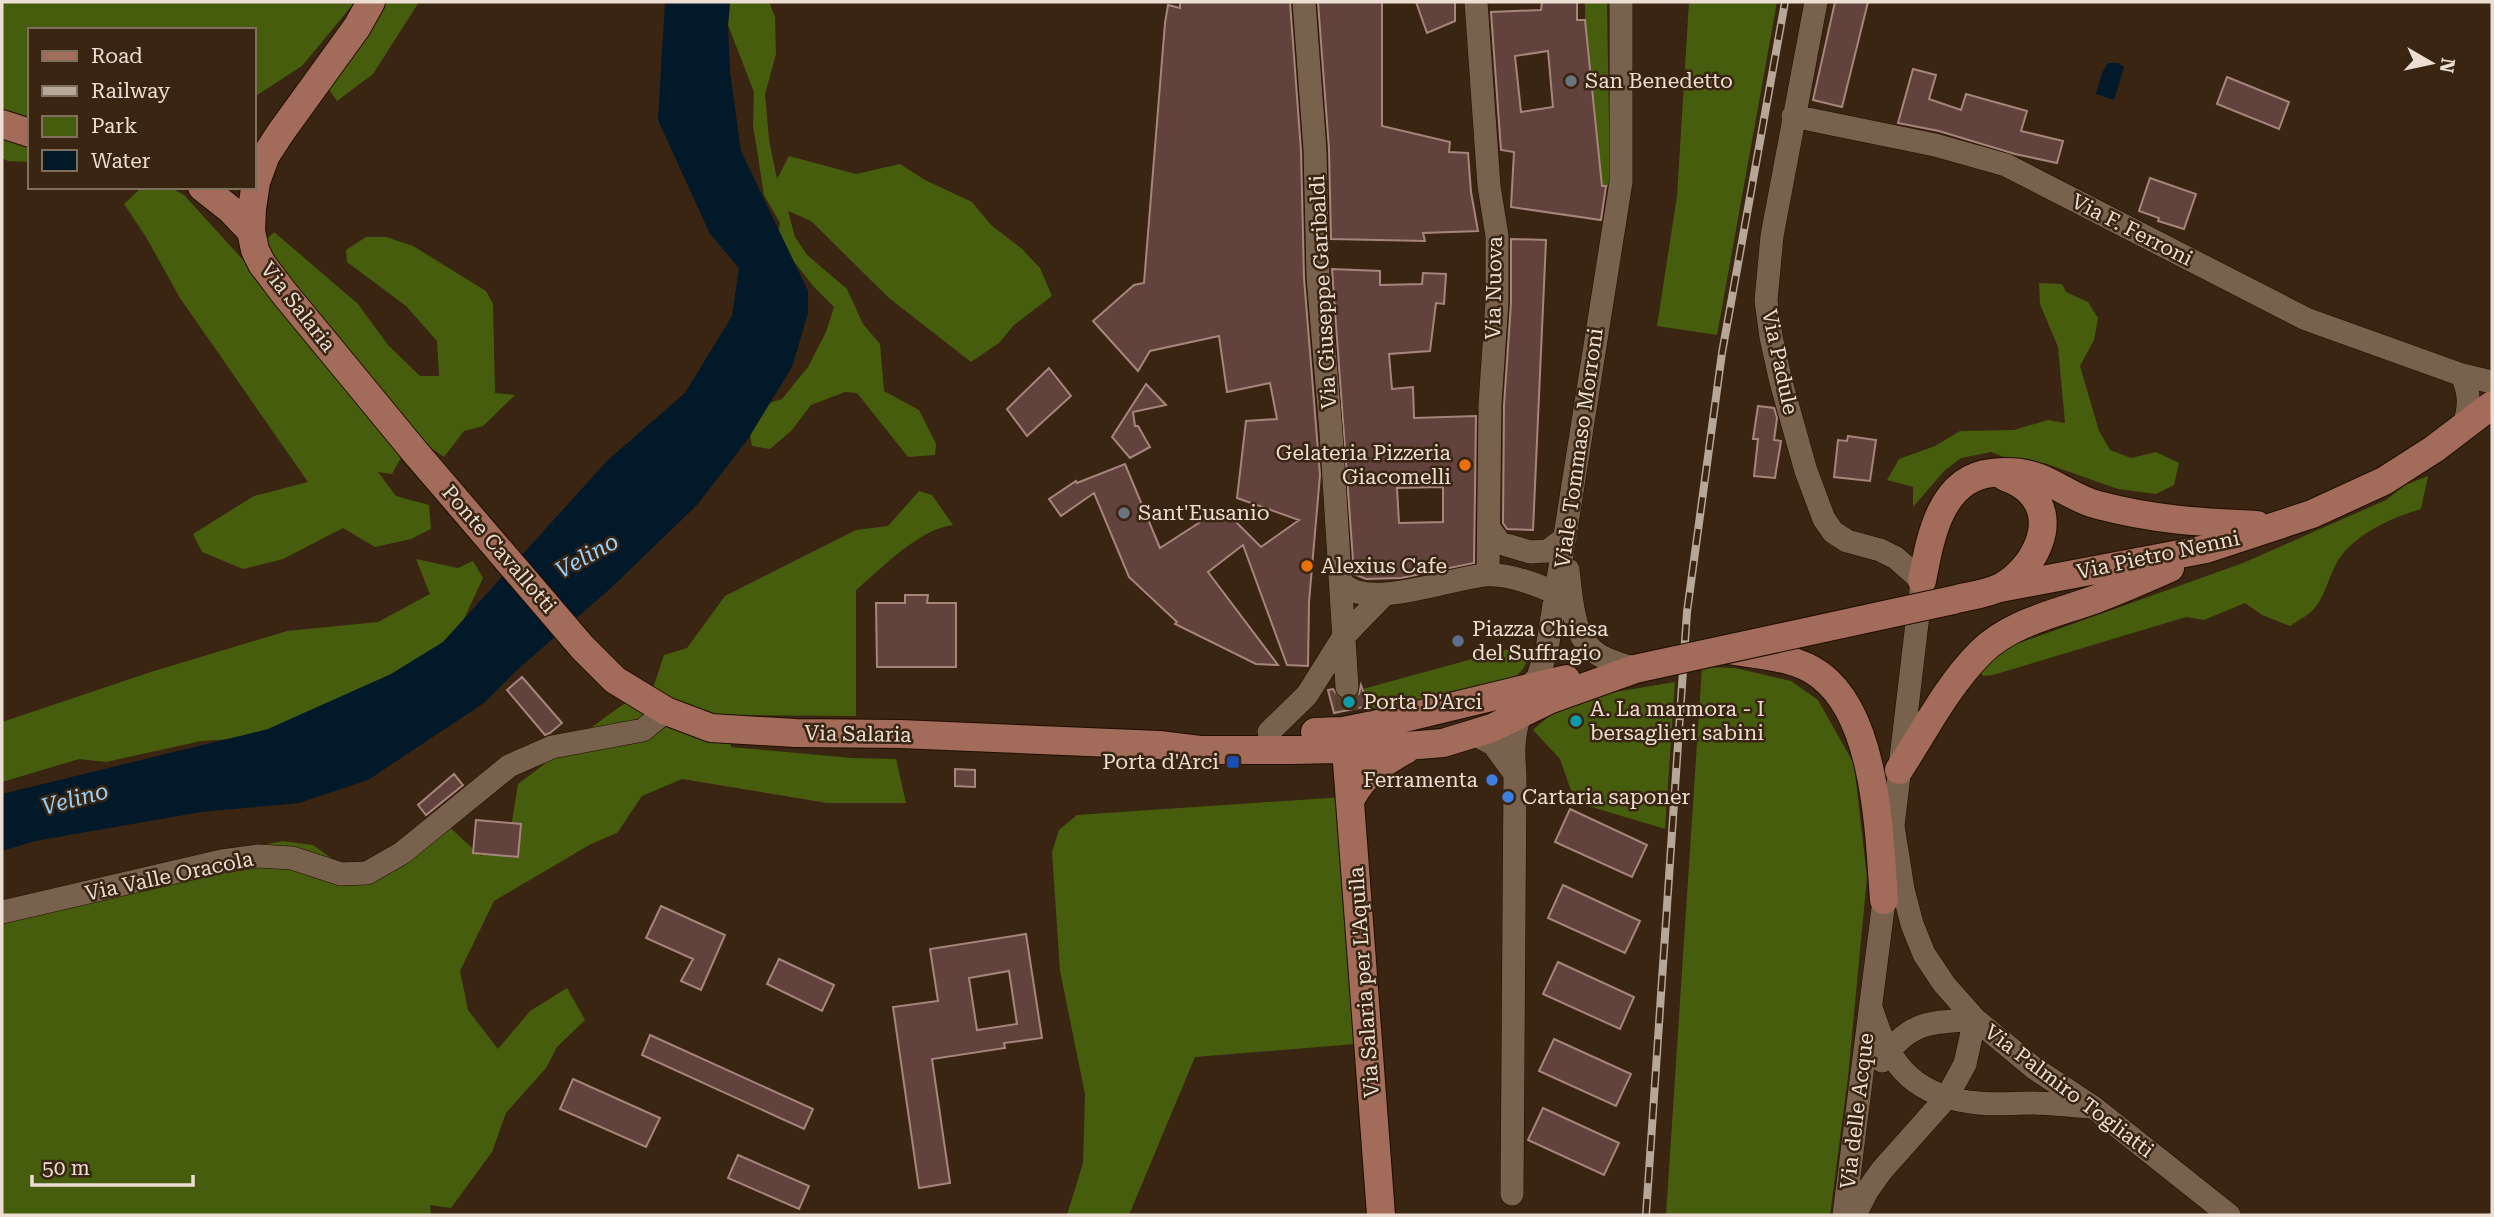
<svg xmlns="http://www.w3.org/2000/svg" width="2494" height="1217" viewBox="0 0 2494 1217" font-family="'Roboto Serif',serif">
<rect width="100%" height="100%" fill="#392511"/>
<path fill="#465d0e" d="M2,2H355L302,66L254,97V30H30V162L8,161L2,158Z
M382,2H419L373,74L337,101L325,84Z
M730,2H769L775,17L776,54L765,94L769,140L777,179L789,156L856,174L900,164L925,180L972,202L991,225L1021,248L1040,268L1052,296L1014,325L999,343L971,362L889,298L811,221L788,211L795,237L807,255L847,289L863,324L880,344L884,391L919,410L936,444L935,455L908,457L857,393L845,392L811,405L792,430L770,449L752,446L747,416L772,402L782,399L808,367L826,332L834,307L814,287L777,240L780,223L764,195L753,125L754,92L728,25Z
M1585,2H1607L1610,187L1602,186L1585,20Z
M1689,2H1777L1717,335L1657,326L1677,196Z
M142,187H169L184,195L265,284L403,454L392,474L378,472L396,496L429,505L431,529L411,539L375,547L343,528L283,559L243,569L202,552L193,534L254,496L308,482L180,298L146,237L124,204Z
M274,232L358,304L388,345L420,376H439L437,341L406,306L347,262L346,250L366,237H386L413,246L486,291L493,304L495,393L515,395L483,426L464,431L444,457L411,434L360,376L263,243Z
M2039,283L2062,284L2066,292L2088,302L2098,318L2094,340L2080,366L2099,431L2110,450L2131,458L2156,452L2179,463L2174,485L2156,494L2118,489L2044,463L2028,466L1991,452L1961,458L1944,471L1913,507V487L1887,480L1899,459L1935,446L1960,431L2014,430L2048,420L2065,423L2058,347L2040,304Z
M2428,476L2421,509C2394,517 2359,532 2341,556C2329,572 2327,595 2313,610C2307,616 2297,621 2290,626L2262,615L2245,603L2204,620L2186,617L1993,675L1983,676L1979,668L2008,647L2243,563L2386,500L2405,485Z
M919,491L932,495L953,525C919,529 882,568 856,590V716L728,715L731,747L852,758L896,759L906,803H827L682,779L642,796L617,833L591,844L494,901L460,971L468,1010L498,1049L530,1011L567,988L585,1020L557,1047L546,1068L506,1113L492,1152L451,1208L430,1205L431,1215H2V902L282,841L313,845L348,870L446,824L481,856L510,834L518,784C563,751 606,713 654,685L664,655L687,648L725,596L856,530L888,526Z
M416,559L458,568L473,561L483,578L462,623L375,716L235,739L201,741L106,762L79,759L2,782V722L151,672L287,631L378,622L430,594Z
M1516,647L1517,654L1530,649C1527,668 1520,675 1503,685L1387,713L1368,706L1363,689Z
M1702,667L1735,668L1791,681L1818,700L1854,764L1867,877L1848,1077L1830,1215H1666Z
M1675,682L1665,829L1575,802L1560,759L1533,730L1567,700Z
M1343,797L1355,1044L1195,1057L1129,1215H1067L1083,1163L1085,1094L1060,971L1052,852L1059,830L1077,815Z"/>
<path fill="#02192a" d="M665,2H730L728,25L730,72L741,151L808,291V313L792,367L748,439L697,505L612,587L517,670L484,703L368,780L299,803L201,812L35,841L2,851V794L268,729L391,674L443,642L608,460L685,393L732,316L739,268L710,234L658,120Z
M2108,63H2118L2124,67L2114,100L2096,94L2102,73Z"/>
<path fill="#61423c" stroke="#a7857d" stroke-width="2" fill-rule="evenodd" d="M1180,2H1290L1301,151L1304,278L1320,475L1309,602L1308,666L1287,665L1243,545L1208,572L1278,665L1256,664L1175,624L1177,622L1129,577L1094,493L1061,516L1049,499L1076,481L1077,483L1125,464L1160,548L1222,508L1261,547L1299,520L1237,498L1246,421L1277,419L1270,383L1227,392L1219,336L1150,351L1138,371L1093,321L1134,285L1144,283L1165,23L1168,5L1180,8Z
M1318,2H1382V126L1450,142L1449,152L1468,153L1471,192L1478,231L1423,233L1425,241L1331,239L1329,149Z
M1416,2H1455V21L1427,33Z
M1542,2H1577V20H1585L1602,186H1606L1601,220L1511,207L1514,152L1501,150L1491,12L1541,10ZM1548,51L1553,107L1521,112L1515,56Z
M1835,2H1868L1842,107L1813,100Z
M1913,69L1936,75L1929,99L1961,110L1966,94L2027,111L2021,131L2063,141L2057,163L2015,154L1939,131L1898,123Z
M2227,77L2289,102L2279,129L2217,104Z
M2150,178L2196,194L2184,229L2158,221L2159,218L2139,211Z
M1511,239L1546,240L1533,530L1507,529L1503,523L1504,405L1511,303Z
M1332,269L1380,271V285L1422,284L1423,273L1446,274L1444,304L1436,303L1430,351L1389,354L1392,389L1413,387L1414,418L1476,416L1474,563L1401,578L1366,579L1354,574ZM1443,487V522L1399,523L1397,488Z
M1049,368L1071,396L1027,436L1007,409Z
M1146,384L1166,405L1133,412L1135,426H1138L1150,447L1130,458L1112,437Z
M1758,406L1774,408L1777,418L1774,440L1781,441L1775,478L1754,476L1758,439H1753Z
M1848,436L1876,440L1870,481L1834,477L1838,440L1847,441Z
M905,595H928L927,603H956V667H877L876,603H905Z
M522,677L562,723L550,733L545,735L507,690Z
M1361,685L1368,706L1334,713L1328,690L1333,689L1340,699L1349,701L1359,694Z
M955,769L975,770V787L955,786Z
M454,774L463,785L426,815L418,805Z
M1570,809L1647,845L1632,877L1555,842Z
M476,820L521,824L518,857L473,853Z
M1563,885L1640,921L1625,953L1548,918Z
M661,906L725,935L701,990L681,981L693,959L646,938Z
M1026,934L1042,1038L1004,1043L1005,1048L932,1059L950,1183L919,1188L893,1007L938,1001L930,949ZM1009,971L1017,1024L977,1030L969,978Z
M779,959L834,985L822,1011L767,984Z
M1558,962L1634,997L1620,1029L1543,994Z
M650,1035L813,1109L804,1129L642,1055Z
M1554,1039L1631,1074L1616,1106L1539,1071Z
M573,1079L660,1118L646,1147L560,1109Z
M1543,1108L1619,1143L1604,1175L1528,1140Z
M738,1155L809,1186L799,1209L728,1178Z"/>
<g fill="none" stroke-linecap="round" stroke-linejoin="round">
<path stroke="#54412e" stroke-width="23" stroke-dasharray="23 11" stroke-linecap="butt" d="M1347,710V687"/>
<g stroke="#200d00" stroke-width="24">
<path id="minor" d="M1304,2L1315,150L1318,277L1331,432L1347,687
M1476,2L1489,186L1497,236V302L1490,404L1488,575
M1816,2L1772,236L1766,301L1771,337L1781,382L1806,471L1824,519L1833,532L1847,541L1880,550L1896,558L1922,581L1893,826L1903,889L1912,924L1924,954L1944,984L1975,1019L2034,1068L2093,1107L2229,1215
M1793,116L1935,145L2006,165L2306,319L2462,375L2492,382
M2462,375C2470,394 2470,406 2464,426
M1489,528L1500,543L1530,552L1548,551L1565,538
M1568,570C1572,598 1571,638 1599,655C1609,661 1623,665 1635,669
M1341,582C1365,612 1450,578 1485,575C1506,573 1538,585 1558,594
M1522,695L1538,677L1547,649L1621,182V2
M1269,732L1307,695L1344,636L1383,596
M1474,734L1493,744L1515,774
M2,912L222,861L258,856L292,858L341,874L367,873L402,853L509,766L552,747L643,730L666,711
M1873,1013C1890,1069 1918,1097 1978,1103C1996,1105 2014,1103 2032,1103C2052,1103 2071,1106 2091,1107
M1882,1061C1909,1021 1929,1023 1975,1019
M1512,1194L1515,774C1513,753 1513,735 1520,715
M1844,1215L1886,885
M1855,1215L1867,1191L1882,1170L1947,1097L1965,1064L1975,1019"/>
</g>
<g stroke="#200d00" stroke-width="30">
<path id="major" d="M371,2L357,27L281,132L266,155L256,182L252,209L251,231L255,250L262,264L284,293L415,452L582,647L615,680L666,711L711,728L795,733L900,734L1159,745L1200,750H1293L1382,748L1443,743L1492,728L1551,699L1635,669
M2,124L30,133
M202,187L231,210L251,231
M1922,581C1930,539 1940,478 1992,473C2009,471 2024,472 2040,478C2060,486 2077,500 2098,505C2155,520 2199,522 2257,525
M2000,588L2206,549L2312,514L2384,481L2434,449L2492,405
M1953,600C1968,596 1987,594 2001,587C2033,570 2060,521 2029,491C2023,485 2013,480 2005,477
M1728,650C1757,655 1795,656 1820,675C1877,717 1879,835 1884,900
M1315,732L1343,731L1388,722L1566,679
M1346,749L1381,1215
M1899,770C1925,730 1947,686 1981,652C2011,622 2058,613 2096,599C2121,590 2145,579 2170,568
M1351,799C1363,774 1384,762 1407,749"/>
</g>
<use href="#minor" stroke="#79624d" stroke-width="23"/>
<use href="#major" stroke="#a26b5a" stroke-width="28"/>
<g stroke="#b7a798" stroke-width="8">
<path id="rail" d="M1646,1215L1687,612L1722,353L1785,2"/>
</g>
<use href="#rail" stroke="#392511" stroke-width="5" stroke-dasharray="16" stroke-linecap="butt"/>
<g stroke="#200d00" stroke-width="30" stroke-linecap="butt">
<path id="major-bridge" d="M1635,669L1953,600"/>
</g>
<use href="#major-bridge" stroke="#a26b5a" stroke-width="28"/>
</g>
<g fill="#6b7280" stroke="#392511" stroke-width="2.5">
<circle cx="1571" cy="81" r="7"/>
<circle cx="1124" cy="513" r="7"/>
</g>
<g fill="#e8710a" stroke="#392511" stroke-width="2.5">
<circle cx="1465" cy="465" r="7"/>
<circle cx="1307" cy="566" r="7"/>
</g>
<circle fill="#5c6f8a" stroke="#392511" stroke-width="2.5" cx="1458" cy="641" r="7"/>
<g fill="#0f9aa8" stroke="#392511" stroke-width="2.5">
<circle cx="1349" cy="702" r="7"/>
<circle cx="1576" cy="721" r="7"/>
</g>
<rect fill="#1a4fb4" stroke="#392511" stroke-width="2.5" x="1226" y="755" width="14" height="14" rx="3.5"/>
<g fill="#3f7fe0" stroke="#392511" stroke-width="2.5">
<circle cx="1492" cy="780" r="7"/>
<circle cx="1508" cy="797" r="7"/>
</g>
<g text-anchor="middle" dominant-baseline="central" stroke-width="5" stroke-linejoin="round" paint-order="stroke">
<g font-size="21" fill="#ecded2" stroke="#392511" text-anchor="start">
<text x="1585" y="81">San Benedetto</text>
<text x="1451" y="453" text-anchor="end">Gelateria Pizzeria<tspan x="1451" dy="24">Giacomelli</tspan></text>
<text x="1138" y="513">Sant'Eusanio</text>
<text x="1321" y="566">Alexius Cafe</text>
<text x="1472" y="629">Piazza Chiesa<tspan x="1472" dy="24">del Suffragio</tspan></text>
<text x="1363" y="702">Porta D'Arci</text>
<text x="1590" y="709">A. La marmora - I<tspan x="1590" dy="24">bersaglieri sabini</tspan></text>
<text x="1219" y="762" text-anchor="end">Porta d'Arci</text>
<text x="1478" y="780" text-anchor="end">Ferramenta</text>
<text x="1522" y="797">Cartaria saponer</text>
</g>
<g font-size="21" fill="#ecded2" stroke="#392511">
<text transform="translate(2132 230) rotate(27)">Via F. Ferroni</text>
<text transform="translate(1494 288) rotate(-89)">Via Nuova</text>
<text transform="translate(1323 292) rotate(-93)">Via Giuseppe Garibaldi</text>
<text transform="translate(298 307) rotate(52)">Via Salaria</text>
<text transform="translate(1780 362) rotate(78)">Via Padule</text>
<text transform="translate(1579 448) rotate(-82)">Viale Tommaso Morroni</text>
<text transform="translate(499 549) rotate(49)">Ponte Cavallotti</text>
<text transform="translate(2158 555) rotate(-12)">Via Pietro Nenni</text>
<text transform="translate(858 734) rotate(1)">Via Salaria</text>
<text transform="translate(169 876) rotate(-12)">Via Valle Oracola</text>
<text transform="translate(1364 982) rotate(-94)">Via Salaria per L'Aquila</text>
<text transform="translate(2069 1091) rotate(37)">Via Palmiro Togliatti</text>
<text transform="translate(1857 1111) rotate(-83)">Via delle Acque</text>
</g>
<g font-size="23" font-style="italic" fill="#97d1fd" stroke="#392511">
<text transform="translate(587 556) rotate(-29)">Velino</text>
<text transform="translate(75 799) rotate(-15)">Velino</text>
</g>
</g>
<rect width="2494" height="1217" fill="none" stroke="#ecded2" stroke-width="7"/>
<rect x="28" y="28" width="228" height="161" fill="#392511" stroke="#816f5e" stroke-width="2"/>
<rect x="42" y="51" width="35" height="10" fill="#a26b5a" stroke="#816f5e" stroke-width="2"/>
<text x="91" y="63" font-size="21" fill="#ecded2">Road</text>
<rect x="42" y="86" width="35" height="10" fill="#b7a798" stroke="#816f5e" stroke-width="2"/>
<text x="91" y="98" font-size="21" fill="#ecded2">Railway</text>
<rect x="42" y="116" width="35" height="21" fill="#465d0e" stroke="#816f5e" stroke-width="2"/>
<text x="91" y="133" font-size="21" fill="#ecded2">Park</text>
<rect x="42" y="150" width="35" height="21" fill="#02192a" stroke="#816f5e" stroke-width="2"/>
<text x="91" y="168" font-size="21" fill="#ecded2">Water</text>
<g transform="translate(2431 63) rotate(99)" stroke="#392511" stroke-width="5" paint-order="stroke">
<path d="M0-5L12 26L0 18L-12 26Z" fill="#ecded2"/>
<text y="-10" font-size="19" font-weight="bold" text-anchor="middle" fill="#ecded2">N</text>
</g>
<path d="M32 1175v10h161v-10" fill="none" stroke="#ecded2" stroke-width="3.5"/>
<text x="42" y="1175" font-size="21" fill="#ecded2" stroke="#392511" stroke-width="5" paint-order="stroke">50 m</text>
</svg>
